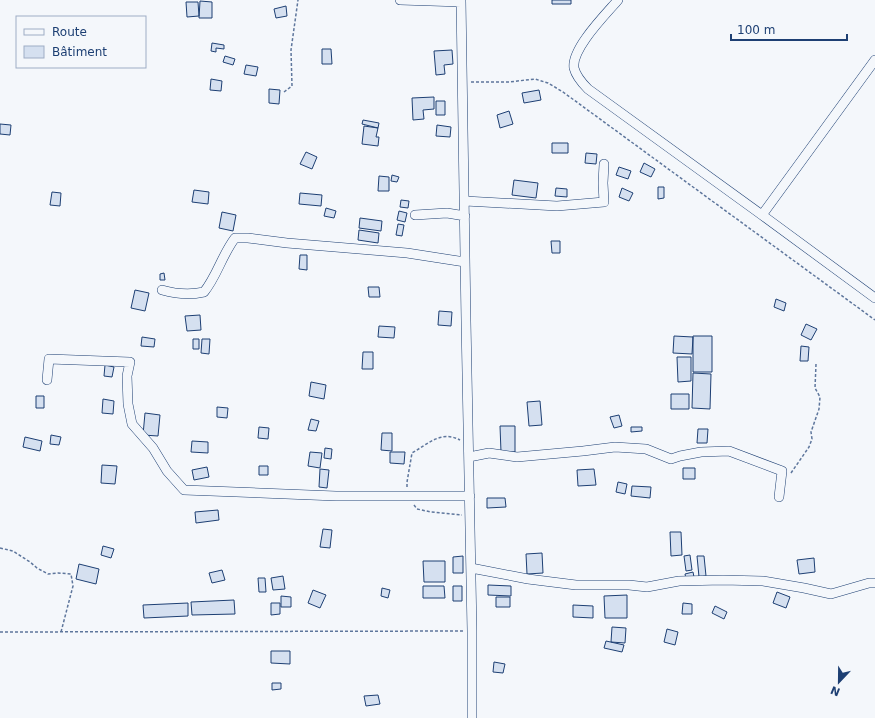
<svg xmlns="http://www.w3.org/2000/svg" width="875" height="718" viewBox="0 0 875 718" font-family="'DejaVu Sans',sans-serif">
<rect width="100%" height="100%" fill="#f4f7fb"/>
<path fill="#d5e0f0" stroke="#1d3f73" d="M552,0H571V4H552Z
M200,1L212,2V18H199Z
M186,2H198L199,16L187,17Z
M286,6L287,16L276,18L274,9Z
M212,43L224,45V49L216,48V52L211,51Z
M322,49H331L332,64H322Z
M452,50L453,64L444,65L445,74L436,75L434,51Z
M225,56L235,59L233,65L223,62Z
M246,65L258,67L256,76L244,74Z
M211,79L222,81L221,91L210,90Z
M269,89L280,90L279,104L269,103Z
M539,90L541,100L524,103L522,93Z
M434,97V109L423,110L424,119L413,120L412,98Z
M436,101H445V115H436Z
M509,111L513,124L500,128L497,115Z
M363,120L379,123L378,128L362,124Z
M0,124L11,125L10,135L0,134Z
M437,125L451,127L450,137L436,136Z
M364,126L378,128L376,137H379L378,146L362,144Z
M552,143H568V153H552Z
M306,152L317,157L312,169L300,164Z
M586,153L597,154L596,164L585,163Z
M644,163L655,169L651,177L640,172Z
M619,167L631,171L628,179L616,175Z
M392,175L399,177L397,182L391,181Z
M379,176L389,177V191H378Z
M514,180L538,183L536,198L512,195Z
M658,187H664V198L658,199Z
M556,188L567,189V197L555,196Z
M622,188L633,193L629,201L619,197Z
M194,190L209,192L208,204L192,202Z
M52,192L61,193L60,206L50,205Z
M300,193L322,195L321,206L299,204Z
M401,200L409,201L408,208L400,207Z
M326,208L336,211L334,218L324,216Z
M399,211L407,213L405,222L397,220Z
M222,212L236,215L233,231L219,228Z
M360,218L382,221L381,231L359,228Z
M398,224L404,225L402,236L396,235Z
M359,230L379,233L378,243L358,240Z
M551,241H560V253H552Z
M300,255H307V270L299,269Z
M164,273L165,280H160V274Z
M368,287H379L380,297H369Z
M135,290L149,293L145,311L131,308Z
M776,299L786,303L784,311L774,307Z
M439,311L452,312L451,326L438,325Z
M200,315L201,330L187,331L185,316Z
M806,324L817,329L811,340L801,335Z
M379,326L395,327L394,338L378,337Z
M674,336L693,337L692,354L673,353Z
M693,336H712V372H693Z
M142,337L155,339L154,347L141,346Z
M193,339H199V349H193Z
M202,339H210L209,354L201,353Z
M801,346L809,347L808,361H800Z
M363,352H373V369H362Z
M677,357H691V381L678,382Z
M105,365L114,367L112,377L104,376Z
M693,373L711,374L710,409L692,408Z
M311,382L326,385L324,399L309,396Z
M671,394H689V409H671Z
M36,396H44V408H36Z
M103,399L114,401L113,414L102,413Z
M540,401L542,425L529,426L527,402Z
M217,407L228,408L227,418L217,417Z
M145,413L160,415L158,436L143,435Z
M619,415L622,426L614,428L610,417Z
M311,419L319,421L316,431L308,430Z
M500,426H515V452H501Z
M259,427L269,428L268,439L258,438Z
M631,427H642V431L631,432Z
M698,429H708L707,443H697Z
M382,433H392V451L381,450Z
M51,435L61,437L59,445L50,444Z
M25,437L42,441L40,451L23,447Z
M192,441L208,442V453L191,452Z
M325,448L332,449L331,459L324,458Z
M310,452L322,453L320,468L308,466Z
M390,452H405L404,464L390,463Z
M102,465L117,466L115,484L101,483Z
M259,466H268V475H259Z
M207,467L209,477L194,480L192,470Z
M683,468H695V479H683Z
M320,469L329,470L327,488L319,487Z
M594,469L596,485L578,486L577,470Z
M618,482L627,484L625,494L616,492Z
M632,486L651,487L650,498L631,496Z
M487,498H505L506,507L487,508Z
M218,510L219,520L196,523L195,512Z
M323,529L332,530L330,548L320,547Z
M670,532H681L682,555L671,556Z
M103,546L114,549L111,558L101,555Z
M542,553L543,573L527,574L526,554Z
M690,555L692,570L686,571L684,556Z
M463,556V573H453V557Z
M697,556H704L706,576L699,577Z
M814,558L815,572L799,574L797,560Z
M423,561H445V582H424Z
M79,564L99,569L96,584L76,579Z
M222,570L225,580L212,583L209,573Z
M693,572L694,577L686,579L685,574Z
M283,576L285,589L273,590L271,578Z
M258,578H265L266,592H259Z
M488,585L511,586V596L488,595Z
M423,586H444L445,598H423Z
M453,586H462V601H453Z
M382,588L390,590L388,598L381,596Z
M313,590L326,595L320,608L308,603Z
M777,592L790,597L786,608L773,603Z
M627,595V618H605L604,596Z
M281,596L291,597V607H281Z
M496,597H510V607H496Z
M234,600L235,614L192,615L191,602Z
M188,603V616L144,618L143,605Z
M271,603H280V614L271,615Z
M683,603L692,604V614H682Z
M573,605L593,606V618L573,617Z
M715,606L727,612L724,619L712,613Z
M612,627L626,628L625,643L611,642Z
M667,629L678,632L675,645L664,642Z
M606,641L624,645L622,652L604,648Z
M271,651H290V664L271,663Z
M494,662L505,664L503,673L493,672Z
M272,683H281V689L272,690Z
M378,695L380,704L366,706L364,696Z"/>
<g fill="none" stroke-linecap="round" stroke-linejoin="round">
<g stroke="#1d3f73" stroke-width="10">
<path id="minor" d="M400,0L461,2
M461,0L466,321L472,631V718
M618,0C606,14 571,49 574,68C576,76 582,83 588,89L762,215
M875,60L762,215L875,298
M465,201L557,206L604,202L603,183L604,164
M415,215L447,213L465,216
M162,290C176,294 190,295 204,292C217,276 222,255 235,238H248L287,243L407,253L465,262
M47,380L49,359L130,362L127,376L128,404L132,424L153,448L167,471L184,490L336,496H470
M469,457L489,453L517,457L583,451L615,447L646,449L671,459L680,456L701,452L729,451L782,471L779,497
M471,568L528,579L576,585H629L647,587L679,581L723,580L763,581L804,588L831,594L869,583H875"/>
</g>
<path stroke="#5e769c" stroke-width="1.5" stroke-dasharray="3 2" stroke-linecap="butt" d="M471,82H509L535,79L548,83L563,92L875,320
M284,92L292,86L291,50L298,0
M791,473L809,447L812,439L811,432L819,409L820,397L815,388L816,364
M407,487V482L412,453C428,444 441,430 460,440
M414,505L417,509L431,512L462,515
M0,548L13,551L30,562L37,568L48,574L58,573L71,574L73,586L61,632
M0,632L464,631"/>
<use href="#minor" stroke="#f4f7fb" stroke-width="9"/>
</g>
<rect x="16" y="16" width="130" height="52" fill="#f4f7fb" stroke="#9eadc5"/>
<rect x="24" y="29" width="20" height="6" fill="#f4f7fb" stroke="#9eadc5"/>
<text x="52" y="36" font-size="12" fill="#1d3f73">Route</text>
<rect x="24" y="46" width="20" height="12" fill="#d5e0f0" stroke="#9eadc5"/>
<text x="52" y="56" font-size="12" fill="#1d3f73">Bâtiment</text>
<g transform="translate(839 682) rotate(202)" stroke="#f4f7fb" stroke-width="3" paint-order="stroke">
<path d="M0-3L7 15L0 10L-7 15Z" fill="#1d3f73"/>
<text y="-6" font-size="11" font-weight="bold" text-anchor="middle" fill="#1d3f73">N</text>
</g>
<path d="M731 34v6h116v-6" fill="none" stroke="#1d3f73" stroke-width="2"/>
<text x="737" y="34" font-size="12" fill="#1d3f73" stroke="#f4f7fb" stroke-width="3" paint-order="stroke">100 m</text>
</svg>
